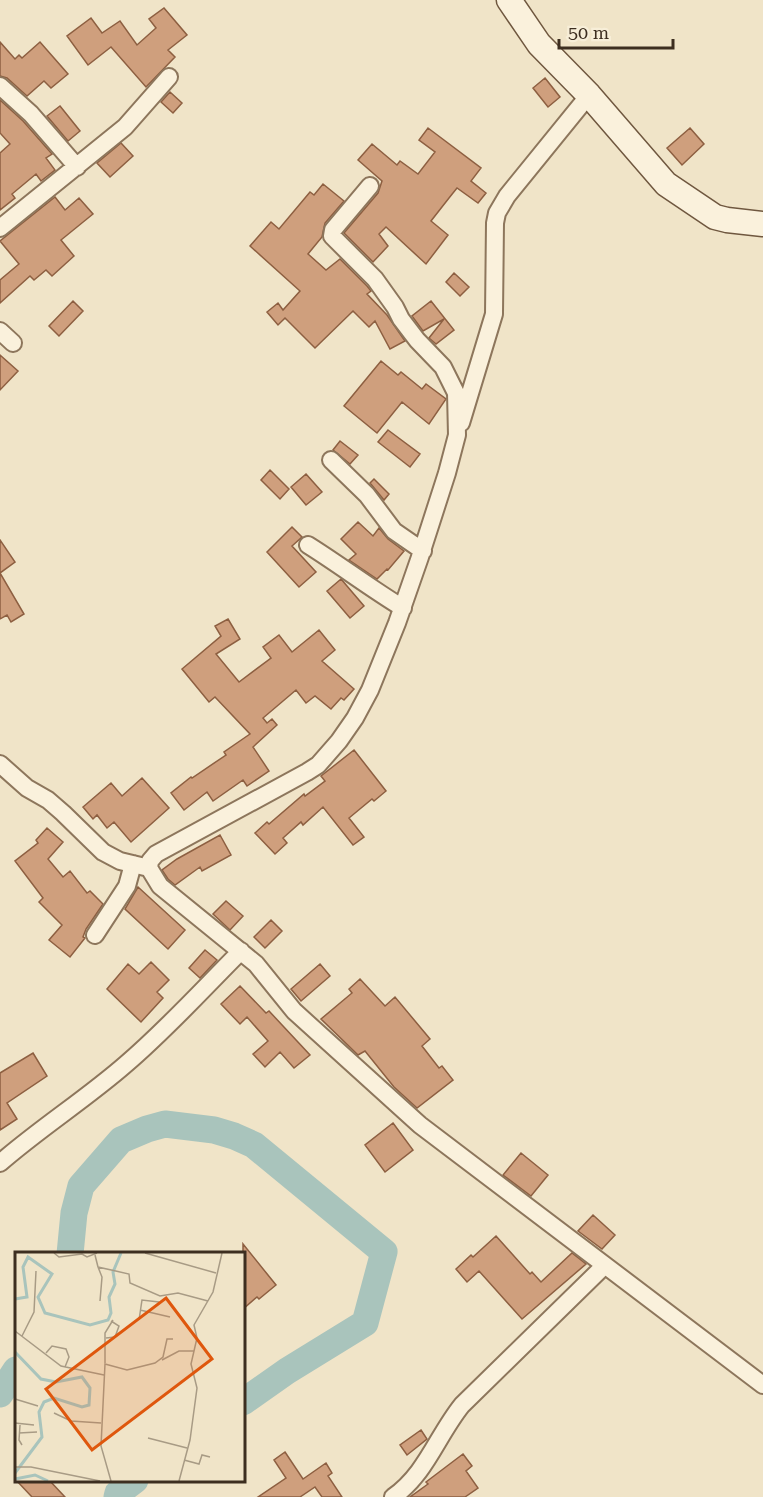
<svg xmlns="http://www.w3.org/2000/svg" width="763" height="1497" viewBox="0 0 763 1497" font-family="'Roboto Serif',serif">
<rect width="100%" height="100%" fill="#f0e4c8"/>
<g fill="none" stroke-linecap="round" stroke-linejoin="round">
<path stroke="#a9c4bc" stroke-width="27" d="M70,1254L74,1213L81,1186L121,1140L147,1129L165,1124L214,1130L234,1136L254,1145L384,1252L365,1323L287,1371L243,1402
M0,1394L16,1370
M117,1497L118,1493L135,1480"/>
</g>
<path fill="#cf9f7d" stroke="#8d5f41" stroke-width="1.5" d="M164,8L187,35L168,50L175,57L146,87L111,47L88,65L67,36L91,18L102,33L120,21L137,45L156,28L149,19Z
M0,42L15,59L19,55L22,58L40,42L68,74L51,88L44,81L27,96L7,78L0,76Z
M545,78L560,97L548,107L533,88Z
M170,92L182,103L173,113L161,102Z
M0,100L23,121L52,154L46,158L55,170L41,181L36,174L12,194L15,198L0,210V153L10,144L0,133Z
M60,106L80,131L68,141L47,116Z
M428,128L481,168L471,181L486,193L478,203L457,188L449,198L431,221L448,235L426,264L386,227L379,234L388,246L373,262L344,233L378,193L382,181L358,160L372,144L397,165L400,161L418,174L435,152L419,140Z
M690,128L704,144L682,165L667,148Z
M121,143L133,156L110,177L97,163Z
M323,184L344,201L325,223L322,237L308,254L326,270L340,259L367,286L371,291L367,294L387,315L405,341L390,349L375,321L369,327L353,311L315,348L285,318L278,325L267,312L278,303L283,310L300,291L250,246L271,222L279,229L310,192L314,195Z
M55,197L65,210L79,198L93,214L61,240L74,256L52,276L46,270L34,280L30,276L0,303V280L19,264L0,241Z
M454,273L469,287L460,296L446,282Z
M73,301L83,311L59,336L49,326Z
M431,301L454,330L436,344L429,338L444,319L423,331L412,316Z
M0,355L18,371L0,390Z
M381,361L398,375L401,372L422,389L426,384L446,399L429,424L402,402L377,433L344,406Z
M388,430L420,454L410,467L378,442Z
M340,441L358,455L350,464L333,450Z
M270,470L289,489L280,499L261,480Z
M306,474L322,492L306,505L291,487Z
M374,479L389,494L384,500L370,483Z
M358,522L373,536L379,528L388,539L404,551L388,570L387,569L377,579L349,560L356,554L341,539Z
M292,527L302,537L292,546L316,572L299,587L267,552Z
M0,540L15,562L0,573Z
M0,573L24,614L11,622L7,615L0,619Z
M341,579L364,606L350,618L327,591Z
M228,619L240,639L216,654L239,682L271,658L263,647L279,635L292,652L319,630L335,650L322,661L354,689L344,700L341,698L331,709L315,696L306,703L296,690L263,718L267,723L272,719L277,725L253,747L269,771L247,786L243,780L213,801L207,792L184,810L171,793L191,777L192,778L226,755L224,752L250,734L215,697L209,702L182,669L221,636L215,626Z
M354,750L386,791L374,801L372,799L349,818L364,837L353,845L323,807L303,825L301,822L283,838L287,843L275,854L255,833L267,822L269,824L304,794L305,796L325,781L321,776Z
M142,778L169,808L131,842L114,822L107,828L97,815L93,819L83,807L111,783L122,796Z
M47,828L63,842L48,859L63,877L70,871L87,893L90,891L103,904L86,929L83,937L85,938L70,957L49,940L62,925L39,902L43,898L15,861L38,843L36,840Z
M220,835L231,855L202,871L200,867L175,885L168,879L162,870L177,859Z
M138,887L185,930L168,949L125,909Z
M226,901L243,916L230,930L213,914Z
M271,920L282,931L265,948L254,937Z
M205,950L217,960L200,978L189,968Z
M151,962L169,980L157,992L163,998L141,1022L107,989L128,964L139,974Z
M320,964L330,976L301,1001L291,989Z
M360,979L385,1006L395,997L430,1039L422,1046L439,1068L442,1066L453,1080L417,1108L394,1087L365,1051L358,1055L321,1019L352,993L349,989Z
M240,986L266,1013L269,1011L310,1055L294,1068L280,1052L265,1067L253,1054L268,1041L247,1017L240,1024L221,1004Z
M33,1053L47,1076L7,1103L17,1119L0,1130V1073Z
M393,1123L413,1150L385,1172L365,1145Z
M521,1153L548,1175L531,1196L503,1175Z
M593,1215L615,1235L602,1249L578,1231Z
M496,1236L530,1274L532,1272L541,1282L572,1253L586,1264L522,1319L479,1271L467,1282L456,1269L471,1255L473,1257Z
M243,1244L276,1285L259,1299L257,1297L243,1309Z
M421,1430L427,1439L407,1455L400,1445Z
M285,1452L303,1479L326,1463L332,1473L328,1476L342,1497H322L315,1487L300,1497H258L286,1478L274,1460Z
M463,1454L472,1466L466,1471L478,1488L465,1497H410L428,1484L426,1482Z
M16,1480H49L65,1497H32Z"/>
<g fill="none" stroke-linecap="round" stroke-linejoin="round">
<g stroke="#8d765c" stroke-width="20">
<path id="street" d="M0,86L31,114L77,167
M370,186L333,230L332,236L375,279L395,307L401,319L417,340L443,367L456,393L457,435L447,473L420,557L397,623L370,690L355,718L339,741L318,765L307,772L156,854L150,861L149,868L160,886L256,964L294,1011L420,1125L763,1385
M0,228L125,127L169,77
M0,331L13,343
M461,423L494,314L495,223L497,213L507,196L589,95
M331,460L367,495L394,531L423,551
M308,545C340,565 370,588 403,608
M0,764L27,788L48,800L63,813L103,852L120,861L149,868
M95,935L127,886L133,864
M0,1163C40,1128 86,1099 126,1064C167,1029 203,989 241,951
M393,1497C426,1474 437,1436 462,1405L604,1266"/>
</g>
<g stroke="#6f573f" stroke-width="27">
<path id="secondary" d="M509,0L539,44L589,95L666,184L715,217L727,220L763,224"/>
</g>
<use href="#street" stroke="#faf1dc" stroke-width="16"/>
<use href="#secondary" stroke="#faf1dc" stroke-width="24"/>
</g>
<g transform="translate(15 1252)">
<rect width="230" height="230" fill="#f0e4c8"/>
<path fill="none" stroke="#a9c4bc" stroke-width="3" d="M0,47L12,45L8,15L13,5L37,22L23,45L30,61L75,73L93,68L96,61L94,45L100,32L98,20L106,1M0,100L26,127L41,130L67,125L75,136L74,153L67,155L39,146L29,150L24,160L27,185L0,221M0,227L20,223L33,229"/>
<path fill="none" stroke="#a89b85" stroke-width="1.5" d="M39,1L44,5L67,2L72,5L82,1M130,1L201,21M80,3L83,15L114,22L115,31L145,44L163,41L193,49M83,15L87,25L85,49M125,58L155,65M124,68L127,48L144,50M0,79L46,114L89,123M7,84L19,60L21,19M91,86L100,85L104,74L96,69M31,101L37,94L51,97L54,105L50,115M147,108L164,99H179M90,111V81L98,68M0,147L23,154M39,161L56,169L86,171M0,171L19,173M5,173L4,188L7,193M4,181L22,180M133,186L172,196M169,208L184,212L187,203L195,205M0,215H16L85,229M96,229L86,194L90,112L112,118L140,111L148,105L152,87H158M164,229L175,188L182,136L176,112L182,86L179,73L198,40L207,1"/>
<path fill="#df570d" fill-opacity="0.15" stroke="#df570d" stroke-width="3" d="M151,46L197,107L77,198L31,137Z"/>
<rect width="230" height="230" fill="none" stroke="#3d2e20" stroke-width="3"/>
</g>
<path d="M559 39v9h114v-9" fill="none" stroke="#3d2e20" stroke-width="3"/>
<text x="568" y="39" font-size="18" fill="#3d2e20" stroke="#f7eed8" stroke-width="4.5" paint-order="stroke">50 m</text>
</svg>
